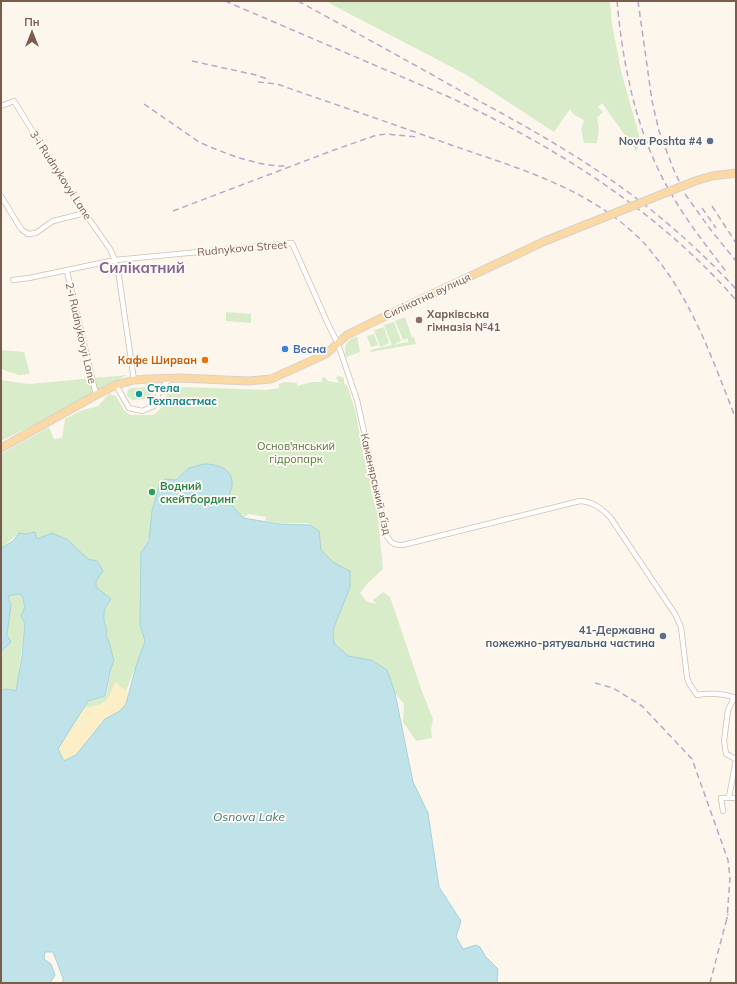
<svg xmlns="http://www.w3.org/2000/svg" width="737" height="984" viewBox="0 0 737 984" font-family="Mulish,sans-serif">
<rect width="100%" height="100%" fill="#fdf6ec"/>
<path fill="#d8ecc9" d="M325,1H610L612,24L621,71L640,139L637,152L602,103L598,107L603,112L597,118L599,128L597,143H584L581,129L584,120L573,114L570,109L554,132L465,74Z
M226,312L251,314V323L226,321Z
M405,317L412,337H411H414L416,344L371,352L370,350L392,345L384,325L394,322L401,341L393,345L408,342V338L403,340L395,321Z
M384,327L389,343L380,347L374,330Z
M374,334L378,345L371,347L367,336Z
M357,336L360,352L346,357C343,345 346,341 357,336Z
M1,350L24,352L30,374L19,375L1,369Z
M127,375L66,409L1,441V380L29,384Z
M339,376L344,378V384L347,385L355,410L367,472L370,478L371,491L377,507L383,569L368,583L360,593L366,601L376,604L373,600L383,592L390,597L423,694L433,719L431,730L432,738L416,741L403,722L404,704L395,693L386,670L371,660L348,656L334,643L333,630L350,587V571L334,563L321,550L319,531L308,523H278L265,521L266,517L248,514L243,519C239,514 232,508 228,502C224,494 239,488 227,470L160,483L149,538L141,553L145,641L125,694L116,682C111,701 102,706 84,708L88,701L106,696C110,676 117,654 106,636C108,629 105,626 104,620C103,611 106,606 111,599L96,587V581L37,539L19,533L1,548V454L49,427L54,439L62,438L65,419L80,411L98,406L109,394L116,396L124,410L130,415H154L163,406L167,394L183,387L267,390L279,388V384L284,382L297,383V386L312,382H322V378L325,377L328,381L339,383L336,377Z
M148,387L151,392V396L148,399L132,400L127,396L128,390L131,388Z
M17,594L22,595L25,607L21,616L25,623L16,692L7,689H1V652L11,642L7,635L9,624L7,596Z"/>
<path fill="#fcefc7" d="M115,682L129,693L126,704L120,711L105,719L76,755L63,762L58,750L84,708C107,705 107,702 115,682Z"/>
<path fill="#bfe3e8" stroke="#a5d3da" d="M204,464C218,464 234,469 232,486C231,492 228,496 228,501L243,518L279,524L310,525L319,531L321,550L334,563L350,571V587L333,630L334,643L348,656L371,660L387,670L395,693L413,782L428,813L439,887L461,921L456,937L463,949L476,945L480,947L485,956L498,969L497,983H63V978L53,952H45L44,959L51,964L55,975L50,983H1V690L7,689L16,691L22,656L25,623L21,616L25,607L22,595L17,594L8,596L11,605L7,635L11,642L1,652V548L13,541L19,533L26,534L35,532L37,539L52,533L68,540L88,559L97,561L103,571L96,581V587L111,599C106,606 103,611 104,620C105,626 108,629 106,636C111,644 111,652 114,661L111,668L105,696L88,701L58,749L64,761L76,755L105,719L120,711L126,704L136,666L145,641L140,624L141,553L149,540L152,511L160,483L165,479L176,480L189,468Z"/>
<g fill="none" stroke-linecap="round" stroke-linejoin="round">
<g stroke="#d1beb0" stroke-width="6">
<path id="street" d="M1,106L14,101L70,192L110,249L115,260L119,277L134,380
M1,196L21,229L28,234L36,233L53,221L85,213
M67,271L96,395
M13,280L29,278L115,260L292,243L328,324L338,344L357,400L387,536C391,544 395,545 403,545L580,501C594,502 601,508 610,517L675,614L681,627L687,677L689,683L697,695C709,693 724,694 736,698
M116,385L129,408L142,411L154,406L160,389L171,378
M734,698L728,710L724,741L726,754L736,759
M729,797L736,760
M723,811L721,798H736"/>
</g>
<g stroke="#dad1cd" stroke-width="9">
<path id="primary" d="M695,181L712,176L736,173
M1,448L96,395L116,385L134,380L149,379L180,378L248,381L271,379L326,354L347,335L373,322L545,241L585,225"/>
</g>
<use href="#street" stroke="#fff" stroke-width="4.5"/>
<use href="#primary" stroke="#fbd9a5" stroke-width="7"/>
<path stroke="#b9a8c9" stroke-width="1.5" stroke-dasharray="6 4" stroke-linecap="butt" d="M225,1L449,97C556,147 657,210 736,300
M298,1C349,29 401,57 452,86C501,113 552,140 598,171C649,205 695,245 736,289
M617,1C623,67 637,137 672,195C688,223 708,248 728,274
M638,1L652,101L659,131L673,168L685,194L710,229L736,261
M192,61L256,75L270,80
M258,82L277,84L294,90C346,108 399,126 451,145C520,169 590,188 643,242C648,247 653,254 658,260C695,307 714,364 736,419
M144,104L199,142C223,153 260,167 286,166
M712,206L736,243
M702,208L716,228
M173,211L334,150L374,136L386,134L417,137
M595,683L613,688L642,706L692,759L728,860L730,878L727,919
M710,983L728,914"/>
<g stroke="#dad1cd" stroke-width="9" stroke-linecap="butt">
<path id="primary-bridge" d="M585,225L695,181"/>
</g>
<use href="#primary-bridge" stroke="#fbd9a5" stroke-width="7"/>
</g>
<g fill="#5c6f8a" stroke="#fffaf3" stroke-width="1.5">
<circle cx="710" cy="141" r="4"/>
<circle cx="663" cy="636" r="4"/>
</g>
<circle fill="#8d6e63" stroke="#fffaf3" stroke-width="1.5" cx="419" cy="320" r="4"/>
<circle fill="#3f7fe0" stroke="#fffaf3" stroke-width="1.5" cx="285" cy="349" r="4"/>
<circle fill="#e8710a" stroke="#fffaf3" stroke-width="1.5" cx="205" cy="360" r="4"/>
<circle fill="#0f9aa8" stroke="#fffaf3" stroke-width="1.5" cx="139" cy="394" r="4"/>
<circle fill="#2e9e5b" stroke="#fffaf3" stroke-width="1.5" cx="152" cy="492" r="4"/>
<g text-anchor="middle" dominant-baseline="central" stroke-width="3.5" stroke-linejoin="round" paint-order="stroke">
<g font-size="11" font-weight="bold" fill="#4e5e75" stroke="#fffaf3" text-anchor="end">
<text x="702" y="141">Nova Poshta #4</text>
<text x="655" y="630">41-Державна<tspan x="655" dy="13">пожежно-рятувальна частина</tspan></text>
</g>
<g font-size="11" fill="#7a5c4d" stroke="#fffaf3">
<text transform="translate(61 175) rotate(57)">3-i Rudnykovyi Lane</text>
<text transform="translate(242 248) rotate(-5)">Rudnykova Street</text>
<text transform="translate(427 296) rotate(-25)">Силікатна вулиця</text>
<text transform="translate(81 333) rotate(77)">2-i Rudnykovyi Lane</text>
<text transform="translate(376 484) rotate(77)">Каменярський в’їзд</text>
</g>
<g font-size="11" font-weight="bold" fill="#785e54" stroke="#fffaf3" text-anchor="start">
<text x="427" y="314">Харківська<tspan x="427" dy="13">гімназія №41</tspan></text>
</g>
<g font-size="11" font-weight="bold" fill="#366cbe" stroke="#fffaf3" text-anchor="start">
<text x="293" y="349">Весна</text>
</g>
<g font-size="11" font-weight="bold" fill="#c56008" stroke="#fffaf3" text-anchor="end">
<text x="197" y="360">Кафе Ширван</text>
</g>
<g font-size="11" font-weight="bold" fill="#0d838f" stroke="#fffaf3" text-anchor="start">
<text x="147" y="388">Стела<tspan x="147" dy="13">Техпластмас</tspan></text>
</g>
<g font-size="11" fill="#537a41" stroke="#fffaf3">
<text x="296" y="446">Основ'янський<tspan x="296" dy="13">гідропарк</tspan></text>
</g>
<g font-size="11" font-weight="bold" fill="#27864d" stroke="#fffaf3" text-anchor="start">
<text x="160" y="486">Водний<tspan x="160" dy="13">скейтбординг</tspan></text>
</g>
<g font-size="12" font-style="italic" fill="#437c86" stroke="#fffaf3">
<text x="249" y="816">Osnova Lake</text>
</g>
<g font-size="15" font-weight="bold" fill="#846695" stroke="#fffaf3">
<text x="142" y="267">Силікатний</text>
</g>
</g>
<rect width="737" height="984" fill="none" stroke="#7a5c4d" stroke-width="4"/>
<g transform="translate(32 32)" stroke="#fffaf3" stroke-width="3" paint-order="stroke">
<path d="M0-3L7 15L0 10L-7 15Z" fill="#7a5c4d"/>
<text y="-6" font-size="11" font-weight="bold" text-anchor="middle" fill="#7a5c4d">Пн</text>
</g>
</svg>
